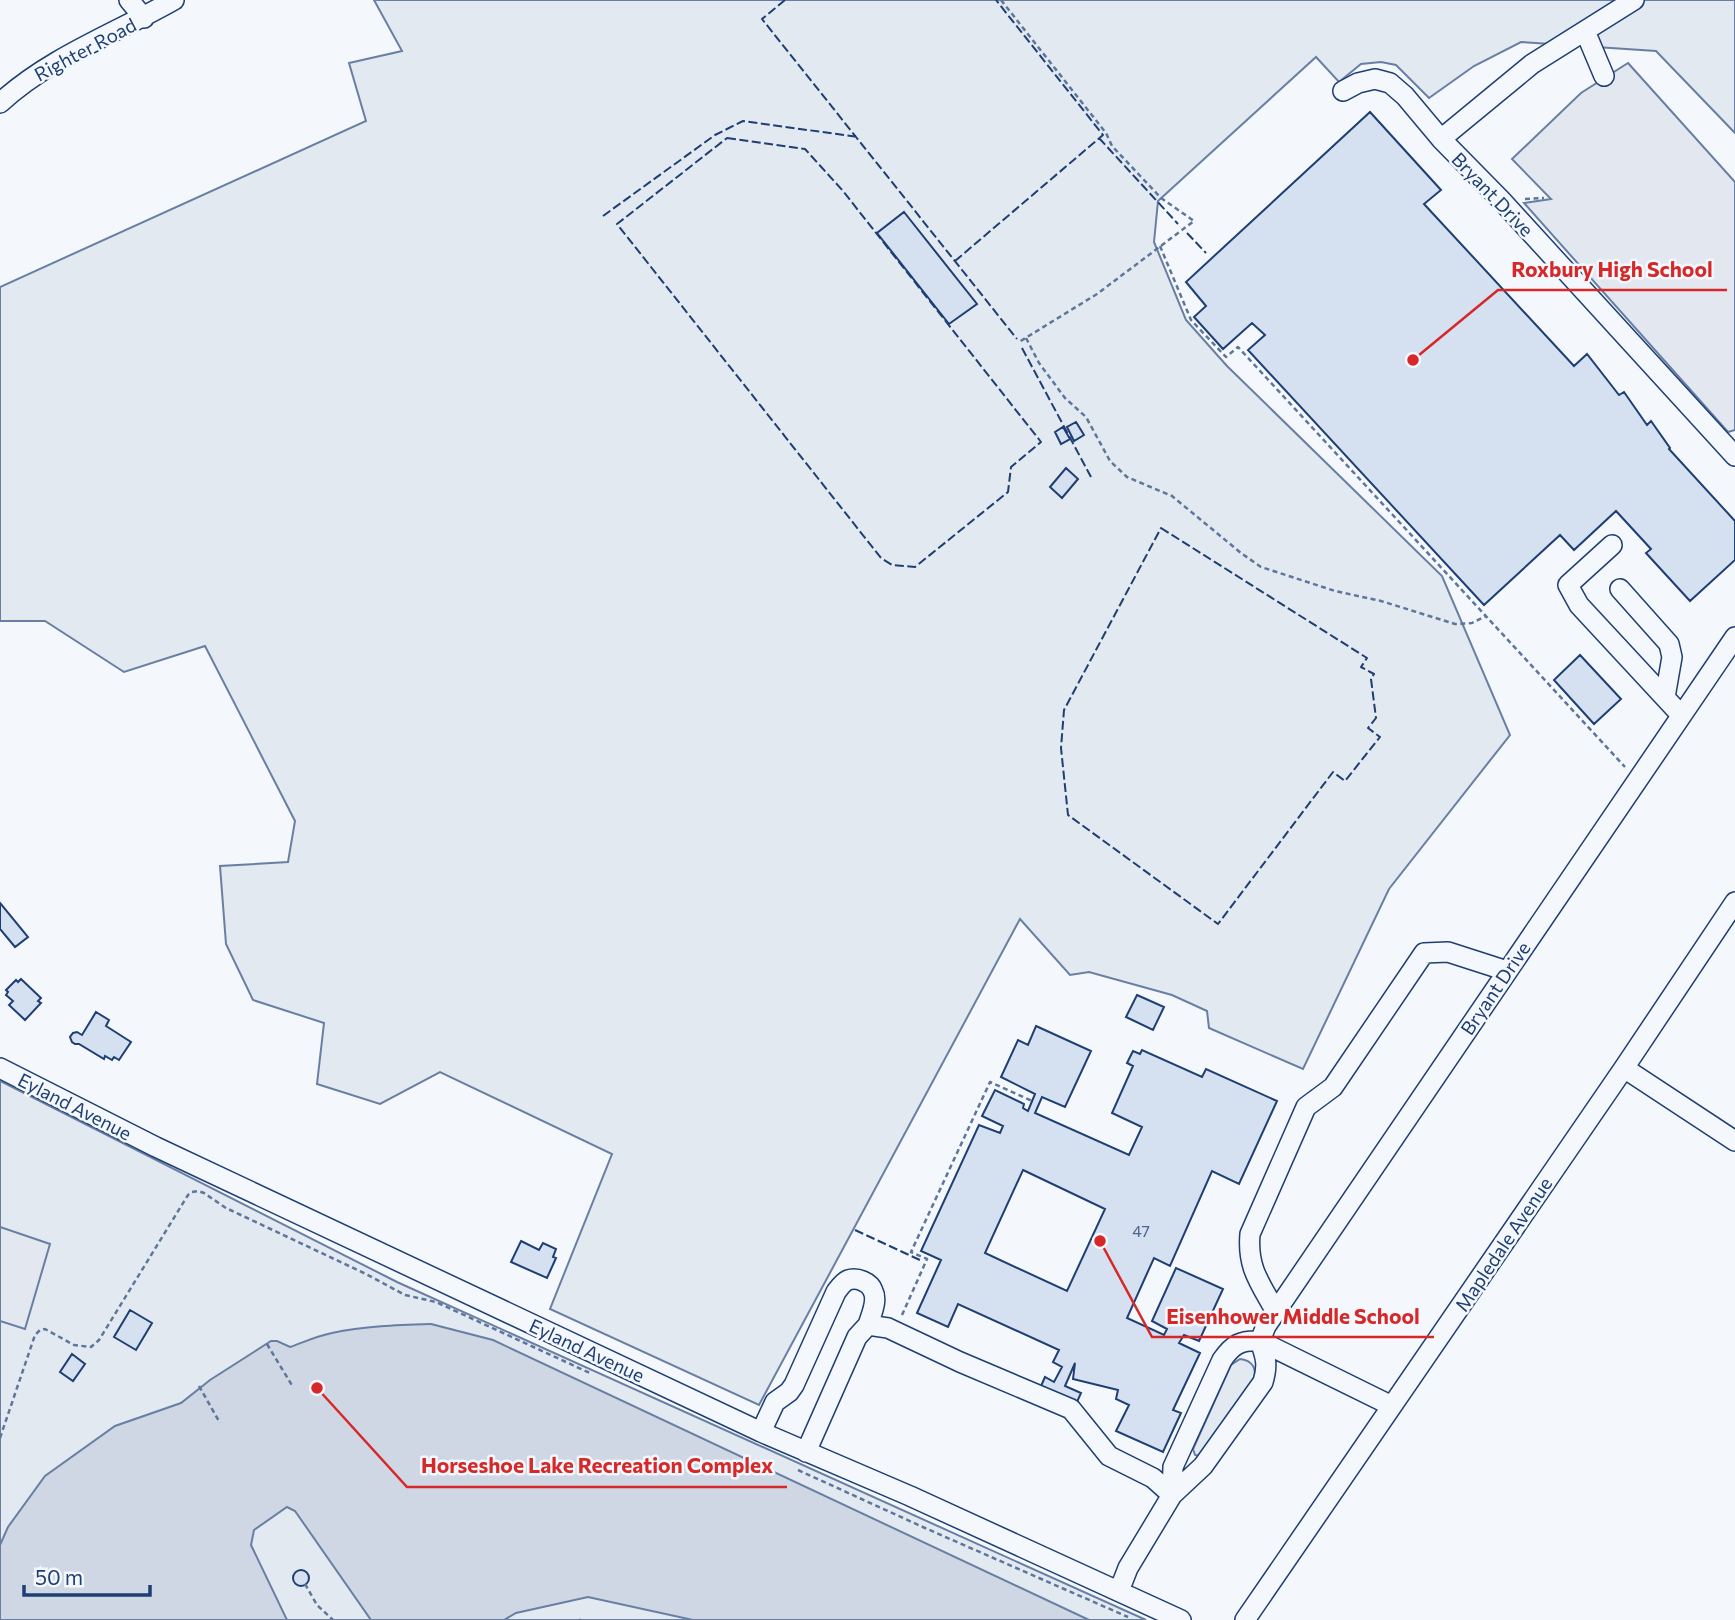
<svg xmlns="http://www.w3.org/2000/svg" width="1735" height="1620" viewBox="0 0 1735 1620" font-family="Commissioner,sans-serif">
<rect width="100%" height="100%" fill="#f4f7fb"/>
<path fill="#e3e9f0" stroke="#687fa3" stroke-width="2" d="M374,0H1735V133L1656,51L1521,42L1474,66L1429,98L1396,65L1381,62L1361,64L1339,82L1316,57L1158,201L1154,242L1186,320L1227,366L1442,576L1510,735L1389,889L1303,1069L1209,1028L1207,1011L1172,995L1089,972L1070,975L1020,919L759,1405L550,1309L612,1154L440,1072L380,1104L317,1084L324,1023L253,1000L226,944L220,866L288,862L295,821L205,646L124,672L45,621H0V287L366,121L349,63L402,51Z
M0,1081L397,1282L1146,1620H0Z
M1240,1359C1252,1360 1258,1369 1253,1380L1200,1456L1195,1455L1193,1449L1231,1365Z"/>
<path fill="#e3e8f0" stroke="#687fa3" stroke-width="2" d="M1628,63L1735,182V430L1728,432L1524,203L1551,199L1512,159L1581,93Z
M0,1227L50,1244L25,1329L0,1321Z"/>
<path fill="#cfd7e4" stroke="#687fa3" stroke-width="2" d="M431,1324L493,1340L1089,1620H693L588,1597L516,1613L504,1620H371L295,1511L287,1507L254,1530L251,1545L287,1620H0V1545L8,1527L45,1476L115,1426L181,1403L210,1380L271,1341H277L290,1347C304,1342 317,1336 332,1333C364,1326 398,1325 431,1324Z"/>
<path fill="#d5e0f0" stroke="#1d3f73" stroke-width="2" fill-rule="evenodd" d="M1370,112L1441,190L1424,204L1574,366L1587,354L1619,395L1624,392L1647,425L1651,421L1670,448L1669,449L1735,521V560L1690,601L1646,553L1651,549L1616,511L1574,550L1560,535L1484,605L1248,350L1265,335L1252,323L1223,349L1194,317L1206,306L1186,282Z
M904,212L977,304L949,324L877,233Z
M1076,422L1084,435L1074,441L1067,427Z
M1063,427L1070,439L1061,444L1055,432Z
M1066,468L1078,479L1062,498L1050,487Z
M1580,655L1621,699L1594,724L1554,680Z
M0,903L28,937L15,947L0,929Z
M21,979L41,998L38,1001L41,1003L25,1020L9,1005L13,1001L6,995L8,992L6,990L16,980L18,982Z
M1137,995L1164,1007L1153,1030L1126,1017Z
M96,1012L109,1020L106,1026L131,1042L119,1060L114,1057L112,1060L105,1056L104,1059L79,1044H75L72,1042L70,1037L73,1033L77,1032L82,1035Z
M1036,1026L1091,1051L1065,1107L1042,1097L1035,1113L1129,1155L1142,1127L1112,1113L1133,1066L1127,1063L1133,1051L1140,1054L1142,1050L1202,1077L1206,1069L1277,1101L1239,1184L1212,1171L1170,1266L1154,1258L1127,1318L1164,1335L1167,1329L1152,1321L1176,1268L1223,1289L1199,1341L1184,1335L1179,1343L1200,1353L1173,1410L1181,1413L1163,1452L1116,1431L1129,1405L1116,1399L1118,1390L1073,1379L1075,1363L1065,1386L1081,1393L1077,1402L1041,1386L1045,1377L1054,1382L1062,1367L1053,1362L1059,1350L958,1304L948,1327L917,1313L941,1260L921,1251L979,1125L1000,1133L1003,1126L982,1116L995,1090L1024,1104L1023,1108L1028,1111L1035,1094L1001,1077L1018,1040L1028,1045ZM1023,1170L1105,1209L1067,1291L985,1253Z
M521,1241L539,1250L543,1243L556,1249L553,1257L556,1258L547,1278L511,1262Z
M130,1310L152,1323L136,1350L114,1337Z
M72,1354L85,1364L73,1381L60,1372Z
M293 1578a8 8 0 1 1 16 0a8 8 0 1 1-16 0Z"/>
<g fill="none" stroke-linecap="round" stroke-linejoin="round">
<g stroke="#1d3f73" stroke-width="22">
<path id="minor" d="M129,0L144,18
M1585,31L1604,76
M1343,91L1358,83L1375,79L1390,83L1405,96L1441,139L1501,200L1735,456
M0,103C50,57 116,33 174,0
M1441,139L1532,64L1634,0
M1612,545L1568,585L1579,605L1681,715
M1620,589L1669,644L1672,657L1665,697
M0,1068L156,1147L761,1432L910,1496L1181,1620
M1624,1068L1735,1141
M1276,1312C1260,1283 1247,1268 1250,1234L1306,1107L1333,1087L1424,953L1448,952L1507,971
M1392,1406L1260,1341C1241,1340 1233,1344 1222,1360L1173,1467L1172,1495L1203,1466L1263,1382C1268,1365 1266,1358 1260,1341L1266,1326L1735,637
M761,1432L775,1402L789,1392L794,1385L836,1292C839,1288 843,1282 848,1280C857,1277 870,1282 873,1291C878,1301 871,1315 868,1325
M806,1452L857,1337L868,1325L888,1328L960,1362L1071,1409L1109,1456L1153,1478L1172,1495L1128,1568L1119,1591
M1245,1620L1624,1068L1735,902"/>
</g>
<path stroke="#5e769c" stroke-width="2.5" stroke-dasharray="5 3.5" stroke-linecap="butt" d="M1001,0L1106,133L1112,146L1161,198L1194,221L1097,294L1019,342
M1525,199L1544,198
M1160,246L1191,320L1226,357L1238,347L1625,767
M1026,338L1039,363L1065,398L1086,417L1110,461L1127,477L1172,496L1241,553L1261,567L1335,591L1381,601L1455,624L1472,623L1486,616
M902,1315L927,1259L911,1252L990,1082L1032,1101
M267,1344L293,1387
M199,1386L220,1423
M0,1438L35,1335L40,1330L45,1329L74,1345L91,1347L99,1340L188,1195L192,1192L198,1191L204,1193L226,1208L366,1274L405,1295L436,1302L592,1374
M798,1470L925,1528L1128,1617
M305,1584L317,1605L333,1620
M579,1620H581"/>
<use href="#minor" stroke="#f4f7fb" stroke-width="19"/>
<path stroke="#1d3f73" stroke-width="2" stroke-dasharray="9 3.5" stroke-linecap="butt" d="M785,0L762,19L1017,339
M727,138L805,149L843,191L1041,442L1011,467L1008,492L915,567L892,565L881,558L617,224Z
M1099,138L1178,224
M603,216L715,135L743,121L858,137
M1187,233L1206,253
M955,261L1103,135L996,0
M1022,348L1091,477
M1161,528L1367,658L1361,667L1374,674L1371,679L1376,718L1368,728L1380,737L1345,781L1333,772L1218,924L1068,815L1061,748L1064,710Z
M855,1230L922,1261"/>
</g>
<g text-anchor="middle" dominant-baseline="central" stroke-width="5" stroke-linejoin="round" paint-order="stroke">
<g font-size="16" fill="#4b6792">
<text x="1141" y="1230">47</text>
</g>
<g font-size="19" fill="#1d3f73" stroke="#f4f7fb">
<text transform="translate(85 49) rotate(-28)">Righter Road</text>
<text transform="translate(1493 194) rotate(46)">Bryant Drive</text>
<text transform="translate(1495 988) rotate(-56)">Bryant Drive</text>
<text transform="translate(75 1106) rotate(27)">Eyland Avenue</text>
<text transform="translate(1503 1244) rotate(-56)">Mapledale Avenue</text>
<text transform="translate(587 1350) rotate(25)">Eyland Avenue</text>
</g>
</g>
<path fill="none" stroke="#d62828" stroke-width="2.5" d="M1413 360L1498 290H1727M1100 1241L1152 1337H1434M317 1388L407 1487H787"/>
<g fill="#d62828" stroke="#f4f7fb" stroke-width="2.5">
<circle cx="1413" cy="360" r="7"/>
<circle cx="1100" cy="1241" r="7"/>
<circle cx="317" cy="1388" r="7"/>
</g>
<g font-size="21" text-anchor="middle" font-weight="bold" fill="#d62828" stroke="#f4f7fb" stroke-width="5" stroke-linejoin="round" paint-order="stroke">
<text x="1612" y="277">Roxbury High School</text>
<text x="1293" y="1324">Eisenhower Middle School</text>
<text x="597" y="1473">Horseshoe Lake Recreation Complex</text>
</g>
<path d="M24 1585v10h126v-10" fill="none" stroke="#1d3f73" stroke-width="3.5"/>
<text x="35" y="1585" font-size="21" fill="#1d3f73" stroke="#f4f7fb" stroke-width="5" paint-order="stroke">50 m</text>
</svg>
